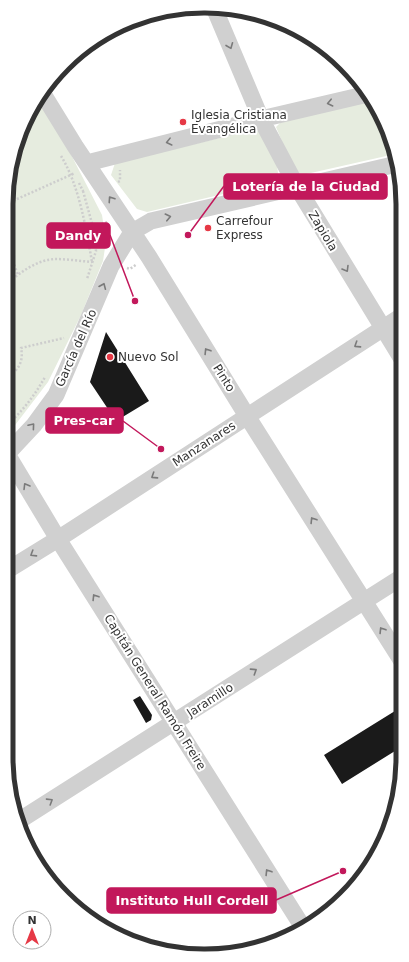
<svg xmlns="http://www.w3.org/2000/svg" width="409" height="962" viewBox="0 0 409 962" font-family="'DejaVu Sans',sans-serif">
<rect width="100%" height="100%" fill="#fff"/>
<path fill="#e6ecdf" d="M371,100L388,128L395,154L302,175L294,170L276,127L282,121Z
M39,102L63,139L102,215L106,241L103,261L81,315L48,382L6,437V204L17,140Z
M253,130L259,131L277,165L278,173L274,182L147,212L137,209L111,175L115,163Z"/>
<path fill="#1a1a1a" d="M106,332L149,401L116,421L90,382Z
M6,346L10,357L6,368Z
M140,696L152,715L151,720L146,723L133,700Z
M403,706V746L342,784L324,755Z"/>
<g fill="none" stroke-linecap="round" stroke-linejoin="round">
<path stroke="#cdcdcd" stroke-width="2.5" stroke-dasharray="2 2" stroke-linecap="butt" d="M61,156C79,185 86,228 92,262
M118,182L120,181V170
M79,183L83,191L85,190
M83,191L93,227L96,251L87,279
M6,204L75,173
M86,228L93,227L108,222
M6,242L18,275
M127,268L130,269L137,264
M6,284C20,273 36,260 55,259C67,259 80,261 92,262
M6,378C18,371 24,362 21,348L64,338
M6,426C22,412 35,395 45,377"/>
<path stroke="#d0d0d0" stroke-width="17" d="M215,10L261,119L297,187L402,359
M43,94L75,146L149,257L247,416L403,663
M87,163L261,119L368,94
M132,232L151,221L397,164
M7,454L58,539L304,929
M6,455L34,425L56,395L111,266L132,232
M6,571L58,539L402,316
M17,822L402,577"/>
</g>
<defs><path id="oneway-chevron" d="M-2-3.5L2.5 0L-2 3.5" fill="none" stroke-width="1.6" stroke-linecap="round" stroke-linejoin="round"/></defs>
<g stroke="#7a7a7a">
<use href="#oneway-chevron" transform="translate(230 46) rotate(68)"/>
<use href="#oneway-chevron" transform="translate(330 103) rotate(167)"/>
<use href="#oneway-chevron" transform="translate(169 142) rotate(166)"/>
<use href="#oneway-chevron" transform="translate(111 199) rotate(-124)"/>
<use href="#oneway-chevron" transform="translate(168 217) rotate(-13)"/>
<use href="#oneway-chevron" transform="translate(346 269) rotate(59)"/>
<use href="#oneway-chevron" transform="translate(103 286) rotate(-67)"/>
<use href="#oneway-chevron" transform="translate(357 345) rotate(147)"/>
<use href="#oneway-chevron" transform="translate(207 351) rotate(-122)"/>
<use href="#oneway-chevron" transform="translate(32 426) rotate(-50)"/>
<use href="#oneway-chevron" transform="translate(154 476) rotate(147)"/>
<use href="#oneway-chevron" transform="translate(26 486) rotate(-121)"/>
<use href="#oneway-chevron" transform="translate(313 520) rotate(-122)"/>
<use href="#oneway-chevron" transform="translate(33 554) rotate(148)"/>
<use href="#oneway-chevron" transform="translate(95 597) rotate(-122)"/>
<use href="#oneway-chevron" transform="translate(382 630) rotate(-122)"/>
<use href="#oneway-chevron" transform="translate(254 671) rotate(-33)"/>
<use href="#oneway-chevron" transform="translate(50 801) rotate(-32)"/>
<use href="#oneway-chevron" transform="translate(268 872) rotate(-122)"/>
</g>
<g fill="#e63946" stroke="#fff" stroke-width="1.5">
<circle cx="183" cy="122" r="4"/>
<circle cx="208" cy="228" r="4"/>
<circle cx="110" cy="357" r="4"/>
</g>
<g text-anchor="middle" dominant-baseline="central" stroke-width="4" stroke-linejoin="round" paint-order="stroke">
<g font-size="12" fill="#333" stroke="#fff" text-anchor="start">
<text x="191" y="115">Iglesia Cristiana<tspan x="191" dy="14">Evangélica</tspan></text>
<text x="216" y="221">Carrefour<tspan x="216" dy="14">Express</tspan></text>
<text x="118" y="357">Nuevo Sol</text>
</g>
<g font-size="12" fill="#333" stroke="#fff">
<text transform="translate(323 231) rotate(59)">Zapiola</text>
<text transform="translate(76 348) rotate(-66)">García del Río</text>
<text transform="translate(224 378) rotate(58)">Pinto</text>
<text transform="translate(204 444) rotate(-33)">Manzanares</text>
<text transform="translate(155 692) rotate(58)">Capitán General Ramón Freire</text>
<text transform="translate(210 700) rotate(-33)">Jaramillo</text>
</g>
</g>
<path d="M0 0H409V962H0ZM204 13H205A191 191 0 0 1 396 204V758A191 191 0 0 1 205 949H204A191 191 0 0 1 13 758V204A191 191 0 0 1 204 13Z" fill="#fff" fill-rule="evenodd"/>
<path fill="none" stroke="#333" stroke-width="5" d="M204 13H205A191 191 0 0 1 396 204V758A191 191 0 0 1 205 949H204A191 191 0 0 1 13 758V204A191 191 0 0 1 204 13Z"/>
<path fill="none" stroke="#c2185b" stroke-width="1.5" d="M188 235L224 186M135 301L110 235M161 449L123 421M343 871L276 900"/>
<g fill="#c2185b" stroke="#fff" stroke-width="1.5">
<circle cx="188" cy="235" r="4"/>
<circle cx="135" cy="301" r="4"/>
<circle cx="161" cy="449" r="4"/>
<circle cx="343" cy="871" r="4"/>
</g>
<g fill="#c2185b" stroke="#c2185b" stroke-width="1.5">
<rect x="224" y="174" width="163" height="25" rx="4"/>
<rect x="47" y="223" width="63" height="25" rx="4"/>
<rect x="46" y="408" width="77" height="25" rx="4"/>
<rect x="107" y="888" width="169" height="25" rx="4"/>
</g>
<g font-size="13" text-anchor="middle" font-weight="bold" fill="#fff">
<text x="306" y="191">Lotería de la Ciudad</text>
<text x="78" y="240">Dandy</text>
<text x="84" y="425">Pres-car</text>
<text x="192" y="905">Instituto Hull Cordell</text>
</g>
<g transform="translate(32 930)"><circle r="19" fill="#ffffff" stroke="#adadad"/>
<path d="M0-3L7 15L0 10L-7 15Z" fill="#e63946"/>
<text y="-6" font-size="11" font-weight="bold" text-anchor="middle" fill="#333333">N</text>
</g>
</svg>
